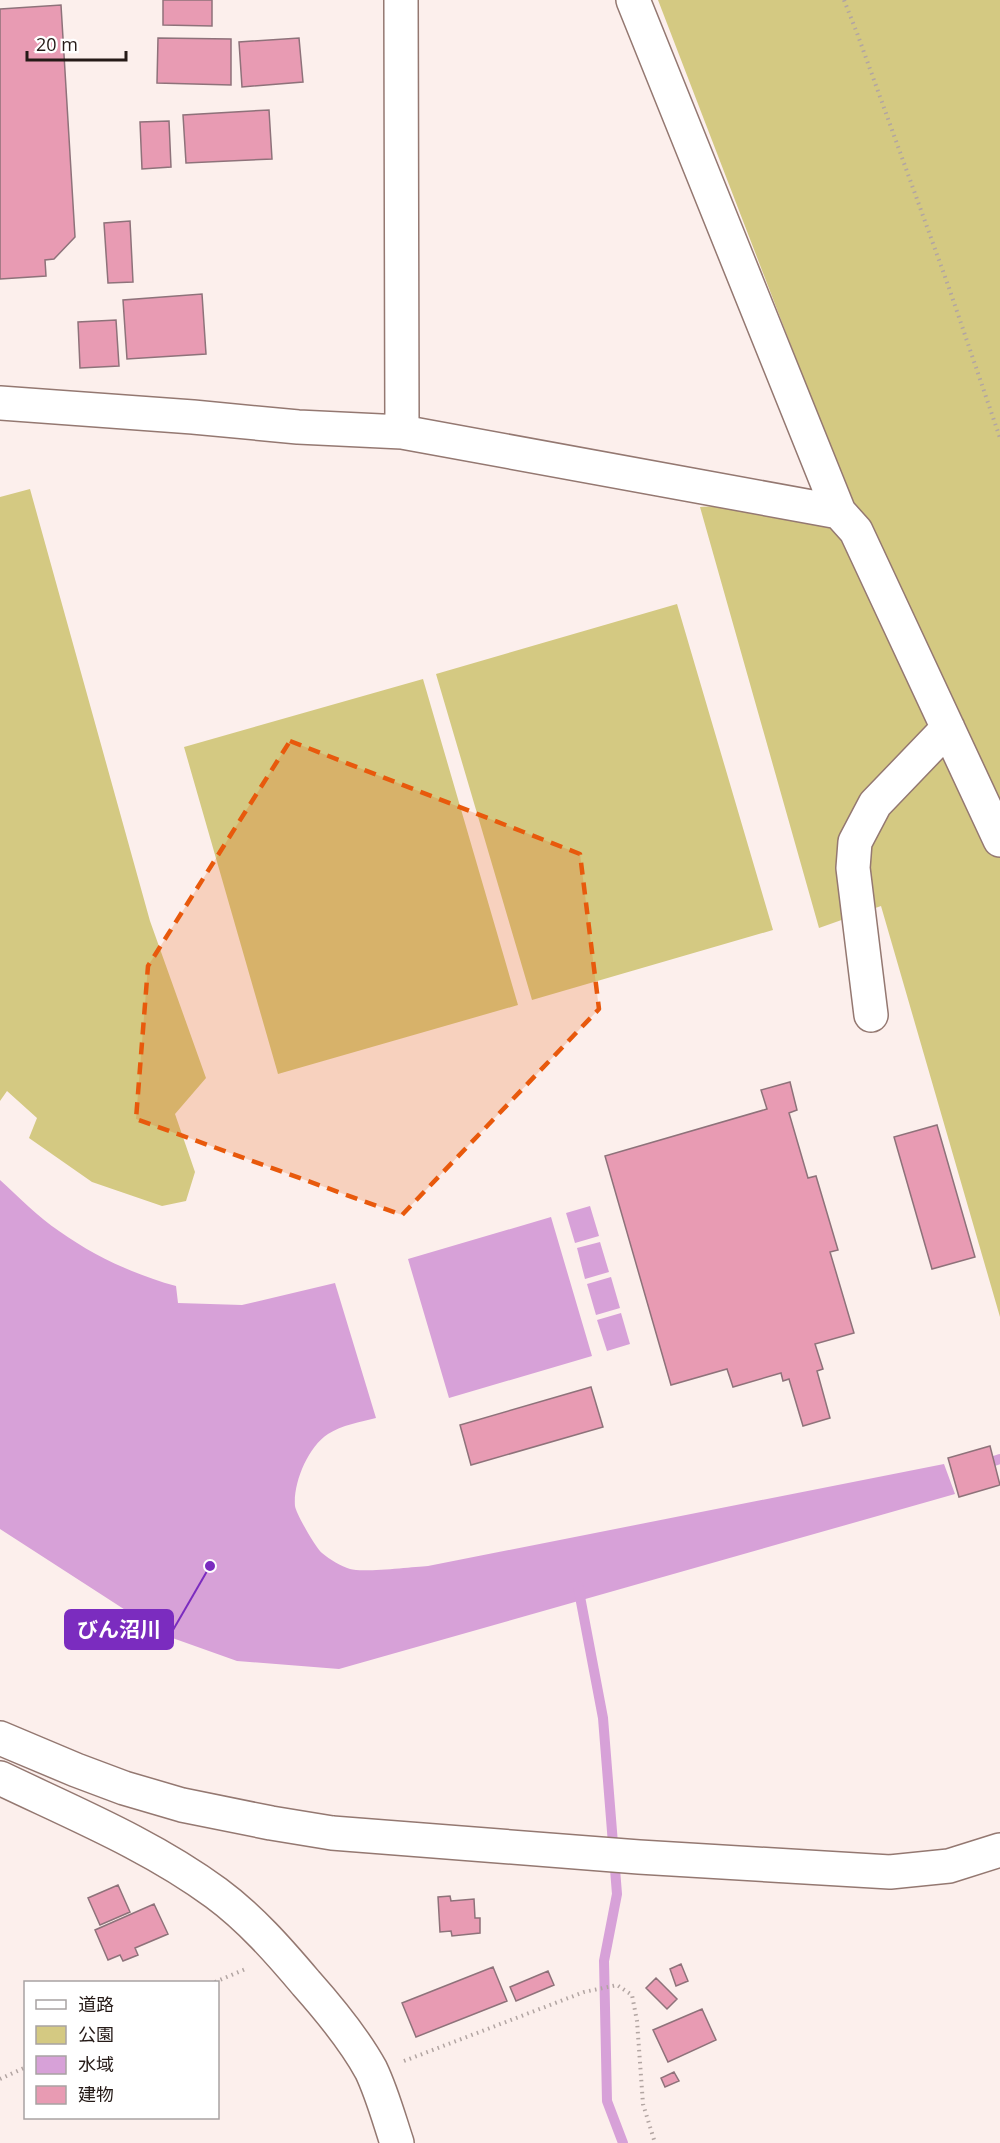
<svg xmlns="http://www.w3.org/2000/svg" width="1000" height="2143" viewBox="0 0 1000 2143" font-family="'Open Sans','Noto Sans JP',sans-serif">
<rect width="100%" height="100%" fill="#fcefec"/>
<path fill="#d4c982" d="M658,0H1000V1317L881,906L819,928L700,507L850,499Z
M30,489L150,921L206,1078L175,1114L195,1172L186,1201L162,1206L92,1182L29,1138L37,1118L7,1091L0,1101V497Z
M677,604L773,930L532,1000L436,674Z
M423,679L518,1005L278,1074L184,747Z"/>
<path fill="#d7a1d8" d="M0,1180C19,1197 38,1217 59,1231C94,1256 135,1275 176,1286L178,1303L242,1305L335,1283L376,1418C360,1422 342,1425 328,1434C308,1447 293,1483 295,1506C296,1514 316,1548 322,1553C330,1560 341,1566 350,1569C362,1573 412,1567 428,1566L944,1464L955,1494L339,1669L237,1661L164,1635L0,1529Z
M590,1206L599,1236L575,1243L566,1213Z
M551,1217L592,1356L449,1398L408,1259Z
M600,1242L609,1272L585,1279L577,1248Z
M611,1277L620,1308L596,1315L587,1284Z
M621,1313L630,1344L607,1351L597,1320Z"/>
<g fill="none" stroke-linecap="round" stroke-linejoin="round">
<path stroke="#d7a1d8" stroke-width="10" d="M982,1465L1000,1459
M578,1586L603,1718L617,1894L604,1961L607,2101L623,2143"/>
</g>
<path fill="#e89bb3" stroke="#8e727a" stroke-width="1.5" d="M163,0H212V26L163,25Z
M61,5L75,237L54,259L45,260L46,276L0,279V9Z
M158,38L231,39V85L157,83Z
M299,38L303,82L242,87L239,42Z
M269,110L272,159L186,163L183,115Z
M169,121L171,167L142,169L140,122Z
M130,221L133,282L108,283L104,223Z
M202,294L206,354L127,359L123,300Z
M116,320L119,366L80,368L78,322Z
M790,1082L797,1110L789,1113L808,1178L816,1176L838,1250L830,1252L854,1333L815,1344L823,1369L817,1371L830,1418L803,1426L789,1379L783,1381L781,1373L733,1387L727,1369L671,1385L605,1156L767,1109L761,1090Z
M937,1125L975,1257L932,1269L894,1137Z
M591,1387L603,1427L471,1465L460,1425Z
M990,1446L1000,1485L959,1497L948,1458Z
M118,1885L130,1912L100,1925L88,1898Z
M450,1896L451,1901L474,1899L475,1918H480V1933L452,1936L451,1931L440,1932L438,1897Z
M154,1904L168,1934L135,1948L138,1955L123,1961L120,1955L108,1960L95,1930Z
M681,1964L688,1981L676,1986L670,1969Z
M493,1967L507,2001L416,2037L402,2003Z
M548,1971L554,1985L516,2001L510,1987Z
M656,1978L677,1999L667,2009L646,1988Z
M702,2009L716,2040L668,2062L653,2030Z
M674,2072L679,2081L665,2087L661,2078Z"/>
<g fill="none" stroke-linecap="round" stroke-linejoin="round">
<g stroke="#947871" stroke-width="36">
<path id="minor" d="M401,0L402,432
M633,0L839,512L856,531L1000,840
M0,403L193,417L298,427L402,432L839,512
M871,1015L853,868L855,842L875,804L948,728
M0,1738L76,1770L124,1788L182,1805L271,1823L332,1833L639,1857L890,1872L949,1866L1000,1850
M0,1778C73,1813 151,1845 216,1893C250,1918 279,1951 306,1983C330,2010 354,2039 371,2070C382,2093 389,2119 397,2143"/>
</g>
<path stroke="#b2a5a2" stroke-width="4" stroke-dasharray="1.5 4.5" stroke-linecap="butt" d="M844,0L857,33L948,285L1000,438
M215,1982L248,1968
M404,2061L584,1992L617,1985L632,1995L637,2021L643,2104L655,2143
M0,2079L26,2067"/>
<use href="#minor" stroke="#fff" stroke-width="33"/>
</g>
<path fill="#e8590c" fill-opacity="0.2" stroke="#e8590c" stroke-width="4.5" stroke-dasharray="12 8" stroke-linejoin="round" d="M290,741L580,854L599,1009L402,1215L136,1119L148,966Z"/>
<path fill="none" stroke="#7b2cbf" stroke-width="2" d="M210 1566L173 1630"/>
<circle fill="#7b2cbf" stroke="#fff" stroke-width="2" cx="210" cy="1566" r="6"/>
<rect fill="#7b2cbf" stroke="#7b2cbf" stroke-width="2" x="65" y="1610" width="108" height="39" rx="6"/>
<g font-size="21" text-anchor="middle" font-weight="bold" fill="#fff">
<text x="119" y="1637">びん沼川</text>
</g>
<rect x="24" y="1981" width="195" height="138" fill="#ffffff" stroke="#a8a3a2" stroke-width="1.5"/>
<rect x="36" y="2000" width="30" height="9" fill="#ffffff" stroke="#a8a3a2" stroke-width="1.5"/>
<text x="78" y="2011" font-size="18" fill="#251a17">道路</text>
<rect x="36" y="2026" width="30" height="18" fill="#d4c982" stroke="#a8a3a2" stroke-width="1.5"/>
<text x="78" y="2041" font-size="18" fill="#251a17">公園</text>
<rect x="36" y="2056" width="30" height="18" fill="#d7a1d8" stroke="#a8a3a2" stroke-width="1.5"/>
<text x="78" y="2071" font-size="18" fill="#251a17">水域</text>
<rect x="36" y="2086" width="30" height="18" fill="#e89bb3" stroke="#a8a3a2" stroke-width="1.5"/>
<text x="78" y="2101" font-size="18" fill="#251a17">建物</text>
<path d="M27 51v9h99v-9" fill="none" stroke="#251a17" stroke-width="3"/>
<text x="36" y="51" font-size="18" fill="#251a17" stroke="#ffffff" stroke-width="4.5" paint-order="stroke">20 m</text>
</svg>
